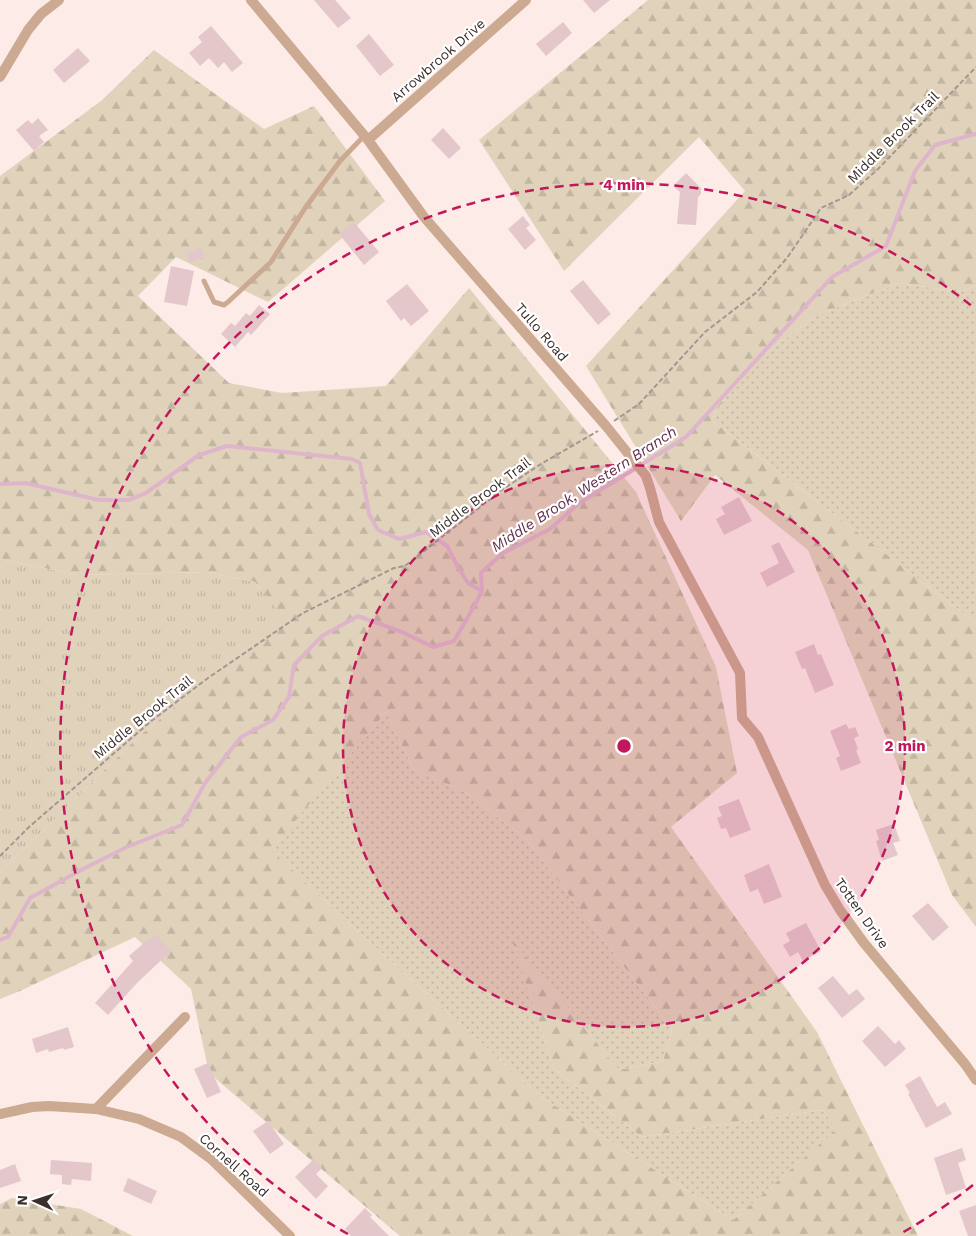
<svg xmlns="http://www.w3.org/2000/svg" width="976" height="1236" viewBox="0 0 976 1236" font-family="'Work Sans',sans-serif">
<defs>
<pattern id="grass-dots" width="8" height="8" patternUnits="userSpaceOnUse" patternTransform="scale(1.25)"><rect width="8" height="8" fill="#e1d3bb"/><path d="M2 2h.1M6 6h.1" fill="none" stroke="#c2b5a1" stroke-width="1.8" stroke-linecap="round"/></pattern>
<pattern id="forest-firs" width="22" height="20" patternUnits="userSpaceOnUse" patternTransform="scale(1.25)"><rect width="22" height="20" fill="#e1d3bb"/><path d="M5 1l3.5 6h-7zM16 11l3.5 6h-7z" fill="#c2b5a1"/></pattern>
<pattern id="park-tufts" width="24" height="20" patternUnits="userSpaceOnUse" patternTransform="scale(1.25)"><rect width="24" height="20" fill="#e1d3bb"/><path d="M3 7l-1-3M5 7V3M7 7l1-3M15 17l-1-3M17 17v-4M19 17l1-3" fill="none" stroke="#c2b5a1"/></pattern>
</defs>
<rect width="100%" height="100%" fill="#fcebe7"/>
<path fill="url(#grass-dots)" d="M899,283L959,292L976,286V623L711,420L742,371L817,315Z
M386,712L414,770L465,792L526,839L672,1029L663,1061L619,1070L513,942L554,1069L642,1137L822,1110L838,1129L733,1220L541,1097L351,925L270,850Z"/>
<path fill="url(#forest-firs)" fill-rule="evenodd" d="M648,0H976V286L959,292L899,283L817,315L742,371L711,420L976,623V927L952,895L808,550L715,475L681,521L586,366L745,191L699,137L564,271L479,140Z
M154,50L264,129L314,106L385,201L268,302L176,257L138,296L229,383L282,393L386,386L469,288L636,492L716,667L737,773L671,827L817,1032L918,1236H400L209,1073L191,989L135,937L20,991L0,999V873L138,737L283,618L255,582L208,572L78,575L0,559V176L101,101ZM386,712L414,770L465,792L526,839L672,1029L663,1061L619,1070L512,940L554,1069L642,1137L822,1110L837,1129L733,1220L541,1097L351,925L271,850Z
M12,1198L81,1209L133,1236H0V1204Z"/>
<path fill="url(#park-tufts)" d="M0,559L78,575L208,572L255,582L284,618L138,737L0,873Z"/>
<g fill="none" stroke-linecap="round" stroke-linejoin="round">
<path stroke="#dfb5cb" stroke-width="4" d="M0,484L25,483L99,500H129L146,493L199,455L227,446L352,459L360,463L369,514L378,530L399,539L426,532L447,546L459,569L468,583L482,591
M0,940L8,937L30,898L85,868L127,847L182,825L205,783L241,737L273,720L289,697L294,665L322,636L358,616L402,632L433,647L454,641L476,603L482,591L481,573L503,553L550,529L578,504L686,437L832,277L886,246L915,171L935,145L976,134"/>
</g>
<path fill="#e4c7ca" d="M314,0H335L351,18L338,28Z
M583,0H610L594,13Z
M563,22L572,33L546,56L536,44Z
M211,26L243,63L232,72L224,62L218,68L209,58L200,66L189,53L202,42L198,37Z
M369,34L394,65L380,76L356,46Z
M78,48L90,61L64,83L53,70Z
M38,118L48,130L39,136L44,142L34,151L16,130L28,120L32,124Z
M443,128L461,148L449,159L431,140Z
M686,173L701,188V194L698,197L696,225L677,224L680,192L673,186Z
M523,216L530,225L526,228L536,240L525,250L508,229Z
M354,222L379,252L364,265L339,234Z
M201,247L205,257L190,263L186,253Z
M171,266L194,271L187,306L164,302Z
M583,280L611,314L598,325L570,291Z
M407,284L429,311L411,326L404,318L401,321L386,301Z
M259,305L270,314L251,335L248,332L235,347L221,334L231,323L235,326L246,313L250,316Z
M739,497L752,521L724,535L716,519L725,514L721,507Z
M779,542L795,572L767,587L760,573L779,563L771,546Z
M814,644L818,655L821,654L834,685L815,693L805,668L802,669L795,652Z
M846,724L849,729L855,727L859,736L854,738L858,749L856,750L861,763L841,771L836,758L840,756L830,731Z
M739,799L751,830L730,838L726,828L721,829L717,818L722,816L718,807Z
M894,824L900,841L893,843L898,855L882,861L876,841L879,840L876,830Z
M769,864L782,897L764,904L758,889L750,892L744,875Z
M928,903L949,927L933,941L912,916Z
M806,923L821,951L803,961L798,952L790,957L783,945L790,941L786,933Z
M156,934L171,951L137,983L108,1015L95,1003L133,961L129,956L146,941L147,942Z
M833,976L849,995L857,989L865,999L842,1018L818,988Z
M878,1026L895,1044L899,1040L906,1049L885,1067L862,1041Z
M68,1027L74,1047L64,1050L63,1048L49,1052L48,1049L36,1053L32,1039Z
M208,1063L221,1092L207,1098L194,1069Z
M920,1076L937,1107L945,1102L952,1114L926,1128L908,1094L910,1093L905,1085Z
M268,1121L284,1144L270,1154L253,1131Z
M962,1148L966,1160L958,1163L966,1188L946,1195L934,1158Z
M314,1159L322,1168L316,1174L328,1186L316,1199L295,1177Z
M51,1160L92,1163L91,1181L72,1179L71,1185L62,1184V1175L50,1174Z
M15,1164L21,1181L0,1188V1170Z
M128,1178L157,1191L151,1204L123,1191Z
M976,1205V1236H968L959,1211Z
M365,1208L372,1215L370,1217L389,1236H351L345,1229Z"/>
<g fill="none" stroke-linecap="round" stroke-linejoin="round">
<path stroke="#a49692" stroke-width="2" stroke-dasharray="5 2.5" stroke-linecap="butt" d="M614,421L639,404L705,332L757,292L787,258L821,208L849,195L878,169L976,67
M0,856L29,827L150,722L208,678L303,613L394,568L405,566L503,489L541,464L598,431"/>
<path stroke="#cca991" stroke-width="5" d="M204,281L214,302L224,305L228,302L271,262L305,208L340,161L364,136"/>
<path stroke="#cca991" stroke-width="10" d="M251,0L368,140L424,217L606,426L646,476L650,488L659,522L740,673L742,718L758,737L825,885L840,910L864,943L965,1064L976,1080
M0,77L28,30L41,14L59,0
M368,140L526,0
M96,1109L139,1119L181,1137L211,1159L290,1236
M0,1114L32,1107L49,1106L96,1109L185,1017"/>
</g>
<circle cx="624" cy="746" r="281" fill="#c2185b" fill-opacity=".12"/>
<g fill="none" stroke="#c2185b" stroke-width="2.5" stroke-dasharray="9 6">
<circle cx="624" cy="746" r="281"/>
<path d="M973 1185A561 561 0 0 1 900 1234M348 1234A561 561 0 1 1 973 307"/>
</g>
<g text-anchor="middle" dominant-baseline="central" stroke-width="4.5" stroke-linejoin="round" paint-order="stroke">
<g font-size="14" fill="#3a2f2c" stroke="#fff">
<text transform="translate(438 60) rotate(-41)">Arrowbrook Drive</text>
<text transform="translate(893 137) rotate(-45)">Middle Brook Trail</text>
<text transform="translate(542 332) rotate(49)">Tullo Road</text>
<text transform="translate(480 497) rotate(-37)">Middle Brook Trail</text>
<text transform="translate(143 717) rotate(-39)">Middle Brook Trail</text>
<text transform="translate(862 913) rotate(55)">Totten Drive</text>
<text transform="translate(234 1165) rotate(42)">Cornell Road</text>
</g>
<g font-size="15" font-style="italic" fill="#622d4c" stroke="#fff">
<text transform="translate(584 489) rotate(-33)">Middle Brook, Western Branch</text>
</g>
</g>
<circle cx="624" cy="746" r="8" fill="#c2185b" stroke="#fff" stroke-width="2.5"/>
<g font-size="15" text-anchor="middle" font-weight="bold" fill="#c2185b" stroke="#fff" stroke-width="4.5" stroke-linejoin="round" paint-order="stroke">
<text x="624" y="190">4 min</text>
<text x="905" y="751">2 min</text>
</g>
<g transform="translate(35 1201) rotate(273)" stroke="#ffffff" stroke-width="4" paint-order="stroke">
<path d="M0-4L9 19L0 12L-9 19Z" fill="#3a2f2c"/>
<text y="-8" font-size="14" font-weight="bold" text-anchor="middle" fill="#3a2f2c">N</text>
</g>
</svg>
